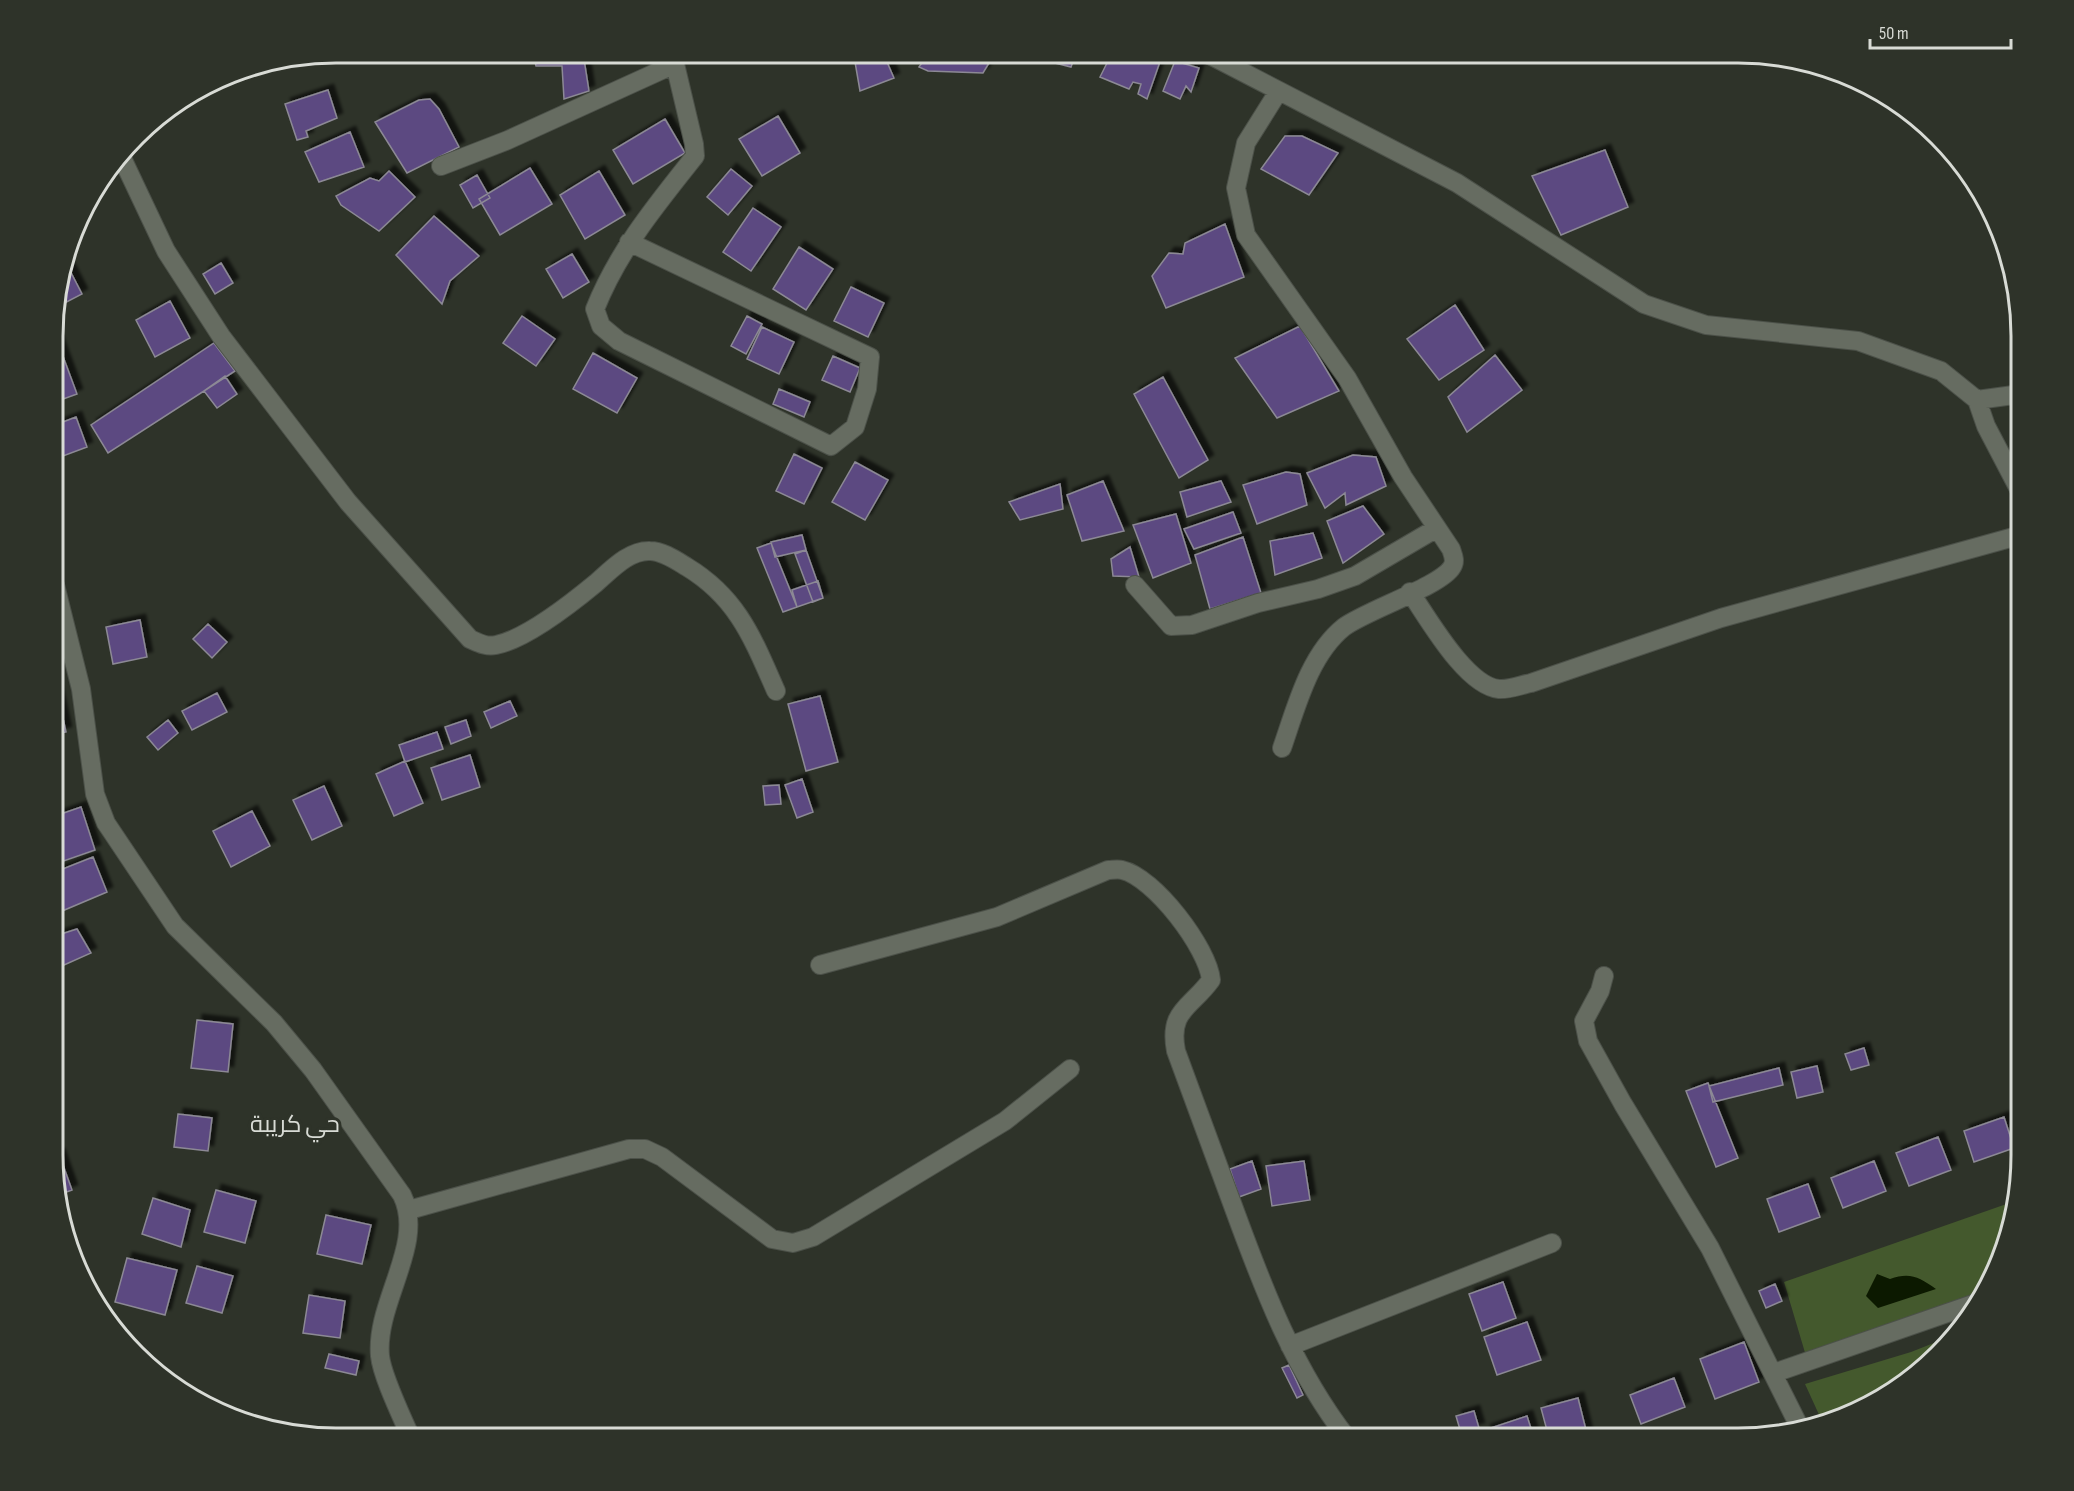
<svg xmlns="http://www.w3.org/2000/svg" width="2074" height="1491" viewBox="0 0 2074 1491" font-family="'Sofia Sans Condensed',Cairo,sans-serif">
<defs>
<filter id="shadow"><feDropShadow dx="5.5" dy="-5.5" stdDeviation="1.5" flood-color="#0009"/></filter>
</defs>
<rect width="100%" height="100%" fill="#2e3329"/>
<path fill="#44592d" d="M2015,1201L2006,1246L1980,1295L1806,1356L1784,1282Z
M1954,1335L1864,1409L1821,1419L1805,1384L1911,1352Z"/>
<path fill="#0c1900" d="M1877,1274L1890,1279C1910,1272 1919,1277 1936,1289L1878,1308L1866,1296Z"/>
<path fill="#5c4981" stroke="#8c8995" stroke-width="1.5" filter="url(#shadow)" d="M533,53H583L589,91L564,99L562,66H536Z
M868,53H883L894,78L860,91L855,62Z
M929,53H995L983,73L928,71L919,67Z
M1024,53H1076L1071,67L1023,55Z
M1112,53H1163L1147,99L1138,94L1141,84L1133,82L1129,89L1100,77Z
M1175,61L1199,68L1191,92L1186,86L1180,99L1163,91Z
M328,90L337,118L306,131L308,137L297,140L285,104Z
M430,99L439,109L459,147L407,173L375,122L419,100Z
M778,116L800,153L762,176L739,139Z
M665,119L685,153L633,184L613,150Z
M350,132L364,167L319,182L305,152Z
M1285,136H1302L1338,153L1309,195L1261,169Z
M1605,150L1628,207L1561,235L1532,176Z
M530,168L552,204L500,235L479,199Z
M731,169L752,186L728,215L707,197Z
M389,171L415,197L379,231L341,205L336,196L370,178L379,181Z
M599,171L625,215L585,239L560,195Z
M477,175L490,198L473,208L460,185Z
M753,208L781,227L751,271L723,252Z
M434,216L479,256L450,281L442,304L396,255Z
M1225,224L1244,277L1166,308L1152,276L1169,253L1183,254L1185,243Z
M799,247L833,269L806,310L773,289Z
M572,254L589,282L563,298L546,269Z
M66,263L82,294L55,308V299Z
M221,263L233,283L215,294L203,274Z
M851,287L884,303L868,337L834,321Z
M170,301L190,338L155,357L136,320Z
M1455,305L1484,350L1439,380L1407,339Z
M522,316L555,339L536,366L503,343Z
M747,316L762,324L746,354L731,346Z
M1300,326L1339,391L1277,418L1235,358Z
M762,327L794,342L779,374L747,359Z
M55,335L77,394L55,402Z
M214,343L235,371L108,453L91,425Z
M593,353L637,378L617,413L573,389Z
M1495,355L1522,390L1467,432L1448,397Z
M833,356L860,368L850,392L822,380Z
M225,376L237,394L217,408L204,391Z
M1163,377L1208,460L1179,478L1134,394Z
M779,389L810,402L804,417L773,404Z
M76,417L87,447L55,459V425Z
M794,454L822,468L804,504L776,491Z
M1353,455L1376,457L1386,486L1346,505L1345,493L1325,508L1307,473Z
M855,462L888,480L865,520L832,502Z
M1286,472L1300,474L1307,505L1257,524L1243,485Z
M1103,481L1124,531L1082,541L1067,495Z
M1221,481L1231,502L1187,517L1180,492Z
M1060,484L1063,509L1020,520L1009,502Z
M1363,506L1384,534L1343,563L1327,521Z
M1233,512L1241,533L1194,549L1184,529Z
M1176,514L1191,563L1153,578L1133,525Z
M1313,533L1322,558L1275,575L1270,541Z
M802,535L806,550L775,557L771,542Z
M1243,537L1261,593L1210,609L1195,555Z
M771,543L797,607L783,612L757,548Z
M1130,547L1139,577L1113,576L1111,559Z
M806,550L823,598L813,602L795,554Z
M818,581L823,598L797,607L792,590Z
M140,620L147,657L113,664L106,627Z
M208,624L227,642L212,658L193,639Z
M55,683L66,732L55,734Z
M217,693L227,712L192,730L182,711Z
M820,696L838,762L806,771L788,704Z
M510,701L517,716L491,728L484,712Z
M168,720L178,733L158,750L147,737Z
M466,720L471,736L451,744L445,727Z
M437,732L443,749L405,762L399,745Z
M470,755L480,787L442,800L431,768Z
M405,761L423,803L394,816L376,774Z
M802,779L813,812L797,818L785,785Z
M779,785L781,804L765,805L763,786Z
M324,786L342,826L312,840L293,800Z
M81,807L95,850L55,864V816Z
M252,811L270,846L231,867L213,831Z
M93,857L107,892L55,914V872Z
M77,929L91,953L55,969V936Z
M197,1020L233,1024L228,1072L191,1068Z
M1864,1048L1869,1065L1851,1070L1845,1054Z
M1817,1066L1823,1092L1797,1098L1791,1072Z
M1779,1068L1783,1085L1713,1102L1709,1086Z
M1708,1083L1738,1158L1716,1167L1686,1091Z
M178,1114L212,1118L208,1151L174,1147Z
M2004,1117L2014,1148L1974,1162L1964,1131Z
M1938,1137L1951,1170L1909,1186L1896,1153Z
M59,1154L72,1190L56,1196L55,1156Z
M1252,1161L1261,1189L1239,1197L1230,1169Z
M1304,1161L1310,1200L1272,1206L1266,1166Z
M1874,1161L1886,1191L1843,1208L1831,1178Z
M1808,1184L1820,1217L1779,1232L1767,1199Z
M216,1190L256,1201L245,1243L204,1232Z
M153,1198L190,1210L181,1247L142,1234Z
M326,1215L371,1225L362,1264L317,1254Z
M127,1258L177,1270L165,1315L115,1302Z
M197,1266L233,1276L222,1313L186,1303Z
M1503,1282L1516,1318L1482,1331L1469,1294Z
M1775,1284L1782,1301L1766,1308L1759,1291Z
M309,1295L345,1301L340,1338L303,1333Z
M1527,1322L1541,1360L1497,1375L1484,1337Z
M1744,1342L1759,1382L1715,1399L1700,1359Z
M329,1354L359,1361L356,1375L325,1368Z
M1289,1365L1303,1395L1297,1398L1282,1368Z
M1674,1378L1685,1407L1641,1424L1630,1395Z
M1578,1398L1588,1438H1549L1541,1408Z
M1474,1411L1479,1428L1461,1433L1456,1416Z
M1527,1416L1534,1438H1488L1485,1430Z"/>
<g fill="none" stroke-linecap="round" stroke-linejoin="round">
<g stroke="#4c5149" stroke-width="20">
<path id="minor" d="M1206,53L1457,183L1644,304L1706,325L1858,341L1941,371L1977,400L1986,426L2021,493
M1278,92L1246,143L1236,188L1246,235L1347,378L1403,477L1451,549C1453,555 1456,561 1452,567C1441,586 1367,610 1344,627C1309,655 1296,708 1282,748
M122,158L166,251L221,336L348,502L470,639C479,643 486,647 496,645C526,639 573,602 596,583C611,570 629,550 650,551C663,551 677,561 687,567C738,598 753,639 776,691
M441,166L508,140L675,64
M629,242L870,357L867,389L855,427L831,446L619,341L601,326L595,309C618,251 656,205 695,156L694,144L675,64L676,53
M1977,400L2021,394
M55,585L81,689L95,794L106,823L175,926L274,1023L313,1070L402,1195C426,1244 375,1302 380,1356C382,1376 402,1417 411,1438
M1135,585L1171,626L1192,625L1258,603L1318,589L1355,576L1437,528
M1410,592C1428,618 1466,686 1499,689C1508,690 1521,685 1531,683L1721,618L2021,535
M820,965L997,917L1108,870C1112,870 1118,869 1122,870C1154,877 1208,948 1211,980C1191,1008 1168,1010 1176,1051C1196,1105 1216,1159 1236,1214C1265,1293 1295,1371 1347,1438
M1604,976L1600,991L1584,1021L1588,1041L1623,1104L1710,1248L1798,1424
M409,1210L629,1149H645L662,1157L772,1239L793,1243L813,1237L1005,1121L1070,1069
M1290,1346L1552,1243
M1774,1373L1976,1303
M1691,1438L1695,1437"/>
</g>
<use href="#minor" stroke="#666c61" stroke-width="18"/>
</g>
<g text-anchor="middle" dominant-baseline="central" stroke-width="6" stroke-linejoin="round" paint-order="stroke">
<g font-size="24" fill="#d8dbd5" stroke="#2e3329">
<text x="295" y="1124">حي كريبة</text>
</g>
</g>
<path d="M0 0H2074V1491H0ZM336 63H1738A273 273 0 0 1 2011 336V1155A273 273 0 0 1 1738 1428H336A273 273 0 0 1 63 1155V336A273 273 0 0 1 336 63Z" fill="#2e3329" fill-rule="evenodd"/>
<path fill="none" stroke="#d8dbd5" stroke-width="3" d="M336 63H1738A273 273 0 0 1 2011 336V1155A273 273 0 0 1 1738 1428H336A273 273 0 0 1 63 1155V336A273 273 0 0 1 336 63Z"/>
<path d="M1870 39v9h141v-9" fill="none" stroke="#d8dbd5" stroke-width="3"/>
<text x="1879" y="39" font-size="18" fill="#d8dbd5" stroke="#2e3329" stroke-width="4.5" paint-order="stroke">50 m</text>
</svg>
